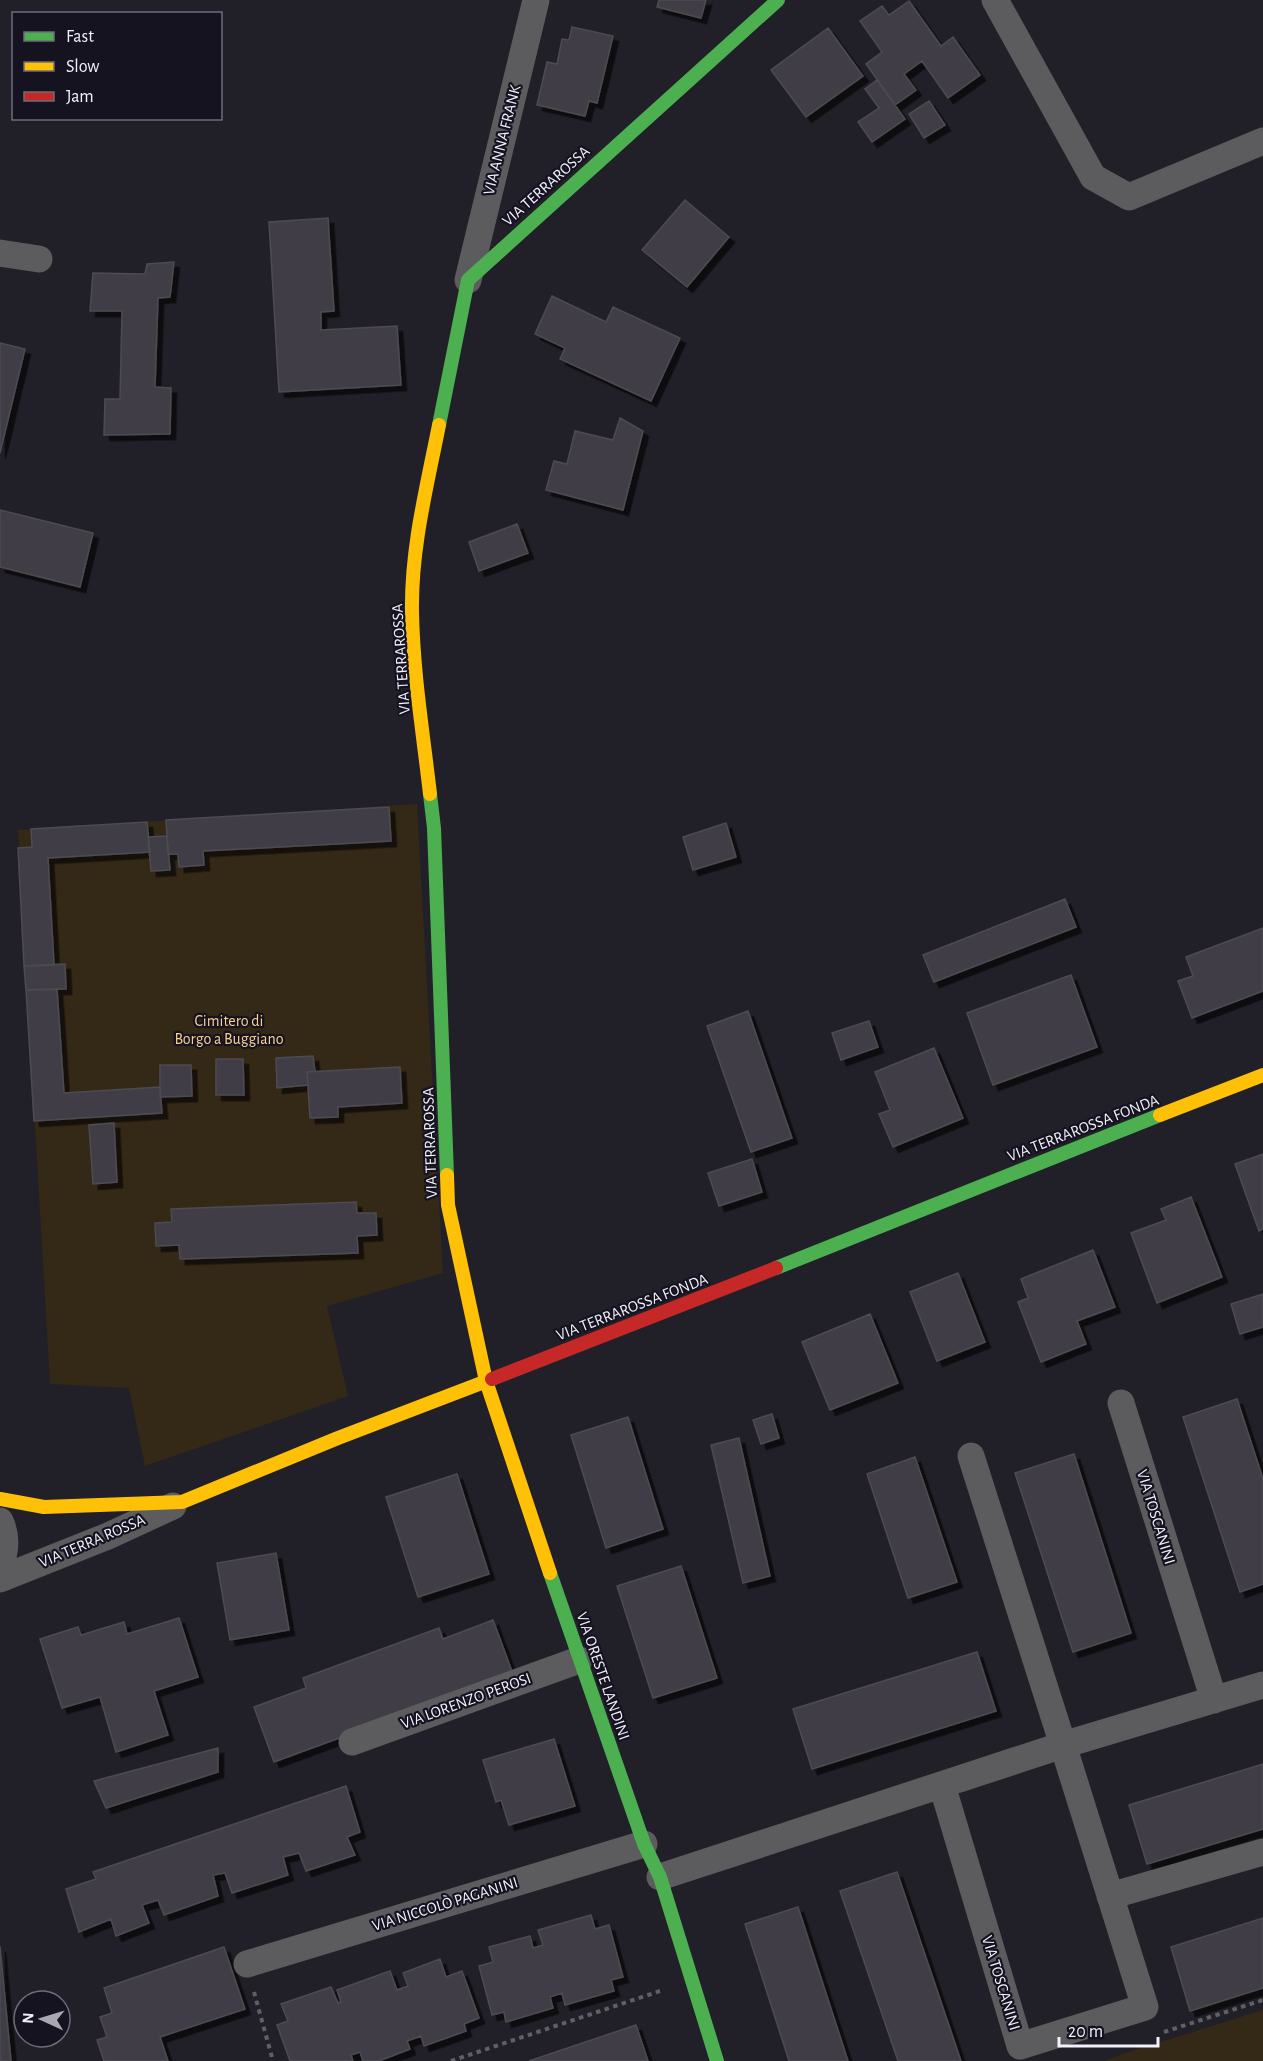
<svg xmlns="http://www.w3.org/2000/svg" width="1263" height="2061" viewBox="0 0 1263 2061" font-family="'Alegreya Sans',sans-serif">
<defs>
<filter id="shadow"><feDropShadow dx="5.5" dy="5.5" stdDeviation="0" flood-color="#0009"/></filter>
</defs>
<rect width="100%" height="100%" fill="#212028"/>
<path fill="#342816" d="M417,804L443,1273L327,1306L348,1396L145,1466L129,1388L50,1384L18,830Z
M1263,2010V2061H1105L1122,2054Z"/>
<path fill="#3f3e46" stroke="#4c4b51" stroke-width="1.5" filter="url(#shadow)" d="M659,0H706L701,18L657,7Z
M909,1L941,46L953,37L980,75L948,98L922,61L904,74L916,90L895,105L866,64L882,52L860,21L882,6L889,15Z
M572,27L613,36L597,103L589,101L585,116L537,105L547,62L557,64L562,39L569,40Z
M828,28L863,76L806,117L771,70Z
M877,80L905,119L872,142L858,122L879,108L865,89Z
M929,101L945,125L924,138L909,114Z
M685,200L729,237L687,287L642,250Z
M328,218L334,311L321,312V330L397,326L401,385L279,392L269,222Z
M174,262L170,297L158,298L155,387L171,388L170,434L104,435L105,399H120L122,311H90L93,273L145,274L147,264Z
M552,296L606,322L613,307L680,338L651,401L560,359L565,348L535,334Z
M0,343L25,349L0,453Z
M620,418L643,431L623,510L546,490L554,461L567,464L575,431L613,440Z
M0,510L93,533L80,587L0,567Z
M517,524L528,553L479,571L469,542Z
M389,807L391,841L203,851L204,865L179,867L178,854H168L166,820Z
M147,822L150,852L48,858L54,965L24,966L18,848L32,847L31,829Z
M726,823L736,857L693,870L683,837Z
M167,836L170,870L151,871L148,837Z
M1065,899L1076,927L934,982L923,955Z
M1263,928V991L1192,1018L1178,981L1193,976L1186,957Z
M65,964L66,989L26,990L24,966Z
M1071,975L1097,1047L993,1085L967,1013Z
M57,989L64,1093L160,1087L162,1113L34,1121L26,990Z
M748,1011L792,1138L751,1152L707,1026Z
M869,1021L878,1047L841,1060L832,1033Z
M934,1048L963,1118L893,1147L879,1114L890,1110L875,1072Z
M313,1056L315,1072H307L308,1085L277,1088L276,1058Z
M216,1059H243L244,1095H216Z
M160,1065H191L192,1096L160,1097Z
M400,1067L402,1103L338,1107V1117L310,1118L307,1072Z
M114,1123L117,1182L93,1184L89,1125Z
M1263,1154V1229L1259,1231L1235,1164Z
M752,1159L762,1192L719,1206L708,1173Z
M1191,1197L1222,1277L1157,1303L1131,1233L1166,1220L1161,1209Z
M356,1202L357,1213H376L377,1235L357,1236L358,1253L180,1259L179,1245L156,1246L155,1223L172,1222L171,1209Z
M1093,1250L1115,1307L1077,1321L1086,1344L1041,1362L1018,1302L1028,1298L1021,1279Z
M958,1273L985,1342L937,1361L910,1292Z
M1263,1294V1327L1240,1334L1231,1304Z
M870,1314L898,1383L830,1410L802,1342Z
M1237,1399L1263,1479V1584L1240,1592L1183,1417Z
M772,1414L779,1438L761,1444L753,1420Z
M628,1417L663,1529L606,1548L571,1435Z
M739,1438L770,1576L743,1583L711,1445Z
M1074,1454L1131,1633L1073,1652L1015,1473Z
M915,1457L957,1582L908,1598L867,1474Z
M457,1474L489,1574L418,1597L386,1497Z
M276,1553L289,1630L230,1640L217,1563Z
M681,1566L717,1678L653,1698L617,1586Z
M179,1618L198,1677L154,1691L168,1735L116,1752L100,1697L62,1708L40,1639L78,1627L81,1635L124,1622L127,1634Z
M493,1620L513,1674L274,1762L254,1707L306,1688L303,1678L439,1628L443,1639Z
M977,1652L996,1711L812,1769L793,1709Z
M554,1739L575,1806L509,1825L501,1800L496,1802L483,1760Z
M218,1748V1772L106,1808L94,1781Z
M1263,1764V1829L1147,1864L1129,1805Z
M346,1786L360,1832L347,1837L355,1855L306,1871L299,1853L283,1857L288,1875L232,1893L225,1873L213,1875L218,1896L164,1915L158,1900L142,1905L149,1923L116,1936L111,1919L79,1932L66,1889L96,1879L93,1872Z
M897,1872L961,2061H898L840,1891Z
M798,1907L848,2061H789L745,1924Z
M591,1915L595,1929L609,1925L623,1977L611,1980L614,1991L565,2005L562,1993L550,1997L553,2008L506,2022L504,2012L492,2015L479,1966L493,1962L489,1947L530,1936L533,1948L543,1945L538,1930Z
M1263,1918V1988L1190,2011L1171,1947Z
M0,1946L11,2061H0Z
M224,1947L245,2009L160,2037L168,2061H104L97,2040L107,2037L100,2017L112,2013L104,1988Z
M440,1959L446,1977L462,1971L479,2018L464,2024L466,2031L424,2046L421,2036L407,2041L410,2049L379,2061H363L360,2052L351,2055L353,2061H290L277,2025L288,2021L281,2004L331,1987L338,2003L341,2002L337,1990L390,1971L397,1990L408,1986L403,1973Z
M636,2025L648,2061H529Z"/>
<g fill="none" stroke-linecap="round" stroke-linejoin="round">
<path stroke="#605f64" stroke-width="4" stroke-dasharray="4.5 4.5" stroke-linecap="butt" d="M254,1992L273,2061
M1164,2032L1263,2000
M451,2061L660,1991"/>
<path stroke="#5c5b5e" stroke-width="27" d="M995,0L1093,177L1129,197L1263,141
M0,253L39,259
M468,280L536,0
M1121,1403L1214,1700
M971,1456L1063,1745L1263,1685
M0,1521C7,1536 6,1551 0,1566
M0,1579L108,1536L173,1506
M352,1742L579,1660
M660,1877L1063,1745L1145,2007L1020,2046L942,1785
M1110,1896L1263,1852
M247,1964L644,1844"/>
<path stroke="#4caf50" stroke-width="14" d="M439,425L468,280L778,0
M430,794L434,828L447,1175
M776,1268L1160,1115
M550,1573L644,1844L660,1877L717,2061"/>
<path stroke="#ffc107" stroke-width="14" d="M430,794C423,733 413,672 412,611C411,548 427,486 439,425
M1160,1115L1263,1075
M447,1175L448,1205L486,1381L550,1573
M0,1499L44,1507L182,1502L338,1438L492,1379"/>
<path stroke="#c62828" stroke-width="14" d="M492,1379L776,1268"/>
</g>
<g text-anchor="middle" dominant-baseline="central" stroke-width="4.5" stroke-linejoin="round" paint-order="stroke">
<g font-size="16" fill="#f2f1fb" stroke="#161321">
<text transform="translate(502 140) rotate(-76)">VIA ANNA FRANK</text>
<text transform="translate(546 186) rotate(-42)">VIA TERRAROSSA</text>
<text transform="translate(401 659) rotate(-94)">VIA TERRAROSSA</text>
<text transform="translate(1083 1128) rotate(-21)">VIA TERRAROSSA FONDA</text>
<text transform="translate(430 1143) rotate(-92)">VIA TERRAROSSA</text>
<text transform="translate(632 1307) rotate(-21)">VIA TERRAROSSA FONDA</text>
<text transform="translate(1156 1517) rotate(73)">VIA TOSCANINI</text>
<text transform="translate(92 1541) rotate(-23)">VIA TERRA ROSSA</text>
<text transform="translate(603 1676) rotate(71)">VIA ORESTE LANDINI</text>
<text transform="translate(466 1701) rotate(-20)">VIA LORENZO PEROSI</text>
<text transform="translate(445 1904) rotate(-17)">VIA NICCOLÒ PAGANINI</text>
<text transform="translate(1001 1983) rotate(73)">VIA TOSCANINI</text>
</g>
<g font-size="16" fill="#f9d092" stroke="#161321">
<text x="229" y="1021">Cimitero di<tspan x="229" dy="18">Borgo a Buggiano</tspan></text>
</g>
</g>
<rect x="12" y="12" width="210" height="108" fill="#161321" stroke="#6e6c78" stroke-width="1.5"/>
<rect x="24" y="32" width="30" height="9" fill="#4caf50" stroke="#6e6c78" stroke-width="1.5"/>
<text x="66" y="42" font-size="18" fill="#f2f1fb">Fast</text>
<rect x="24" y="62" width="30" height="9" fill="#ffc107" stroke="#6e6c78" stroke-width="1.5"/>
<text x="66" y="72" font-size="18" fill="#f2f1fb">Slow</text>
<rect x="24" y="92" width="30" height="9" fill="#c62828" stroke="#6e6c78" stroke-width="1.5"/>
<text x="66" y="102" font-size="18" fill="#f2f1fb">Jam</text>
<g transform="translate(42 2019) rotate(274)"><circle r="28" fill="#161321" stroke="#6e6c78" stroke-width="1.5"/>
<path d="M0-4.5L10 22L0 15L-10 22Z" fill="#a9a8b1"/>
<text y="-9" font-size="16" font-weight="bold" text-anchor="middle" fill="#f2f1fb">N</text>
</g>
<path d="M1059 2037v9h99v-9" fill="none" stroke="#f2f1fb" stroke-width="3"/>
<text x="1068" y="2037" font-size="18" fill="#f2f1fb" stroke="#161321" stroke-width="4.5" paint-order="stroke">20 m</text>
</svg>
